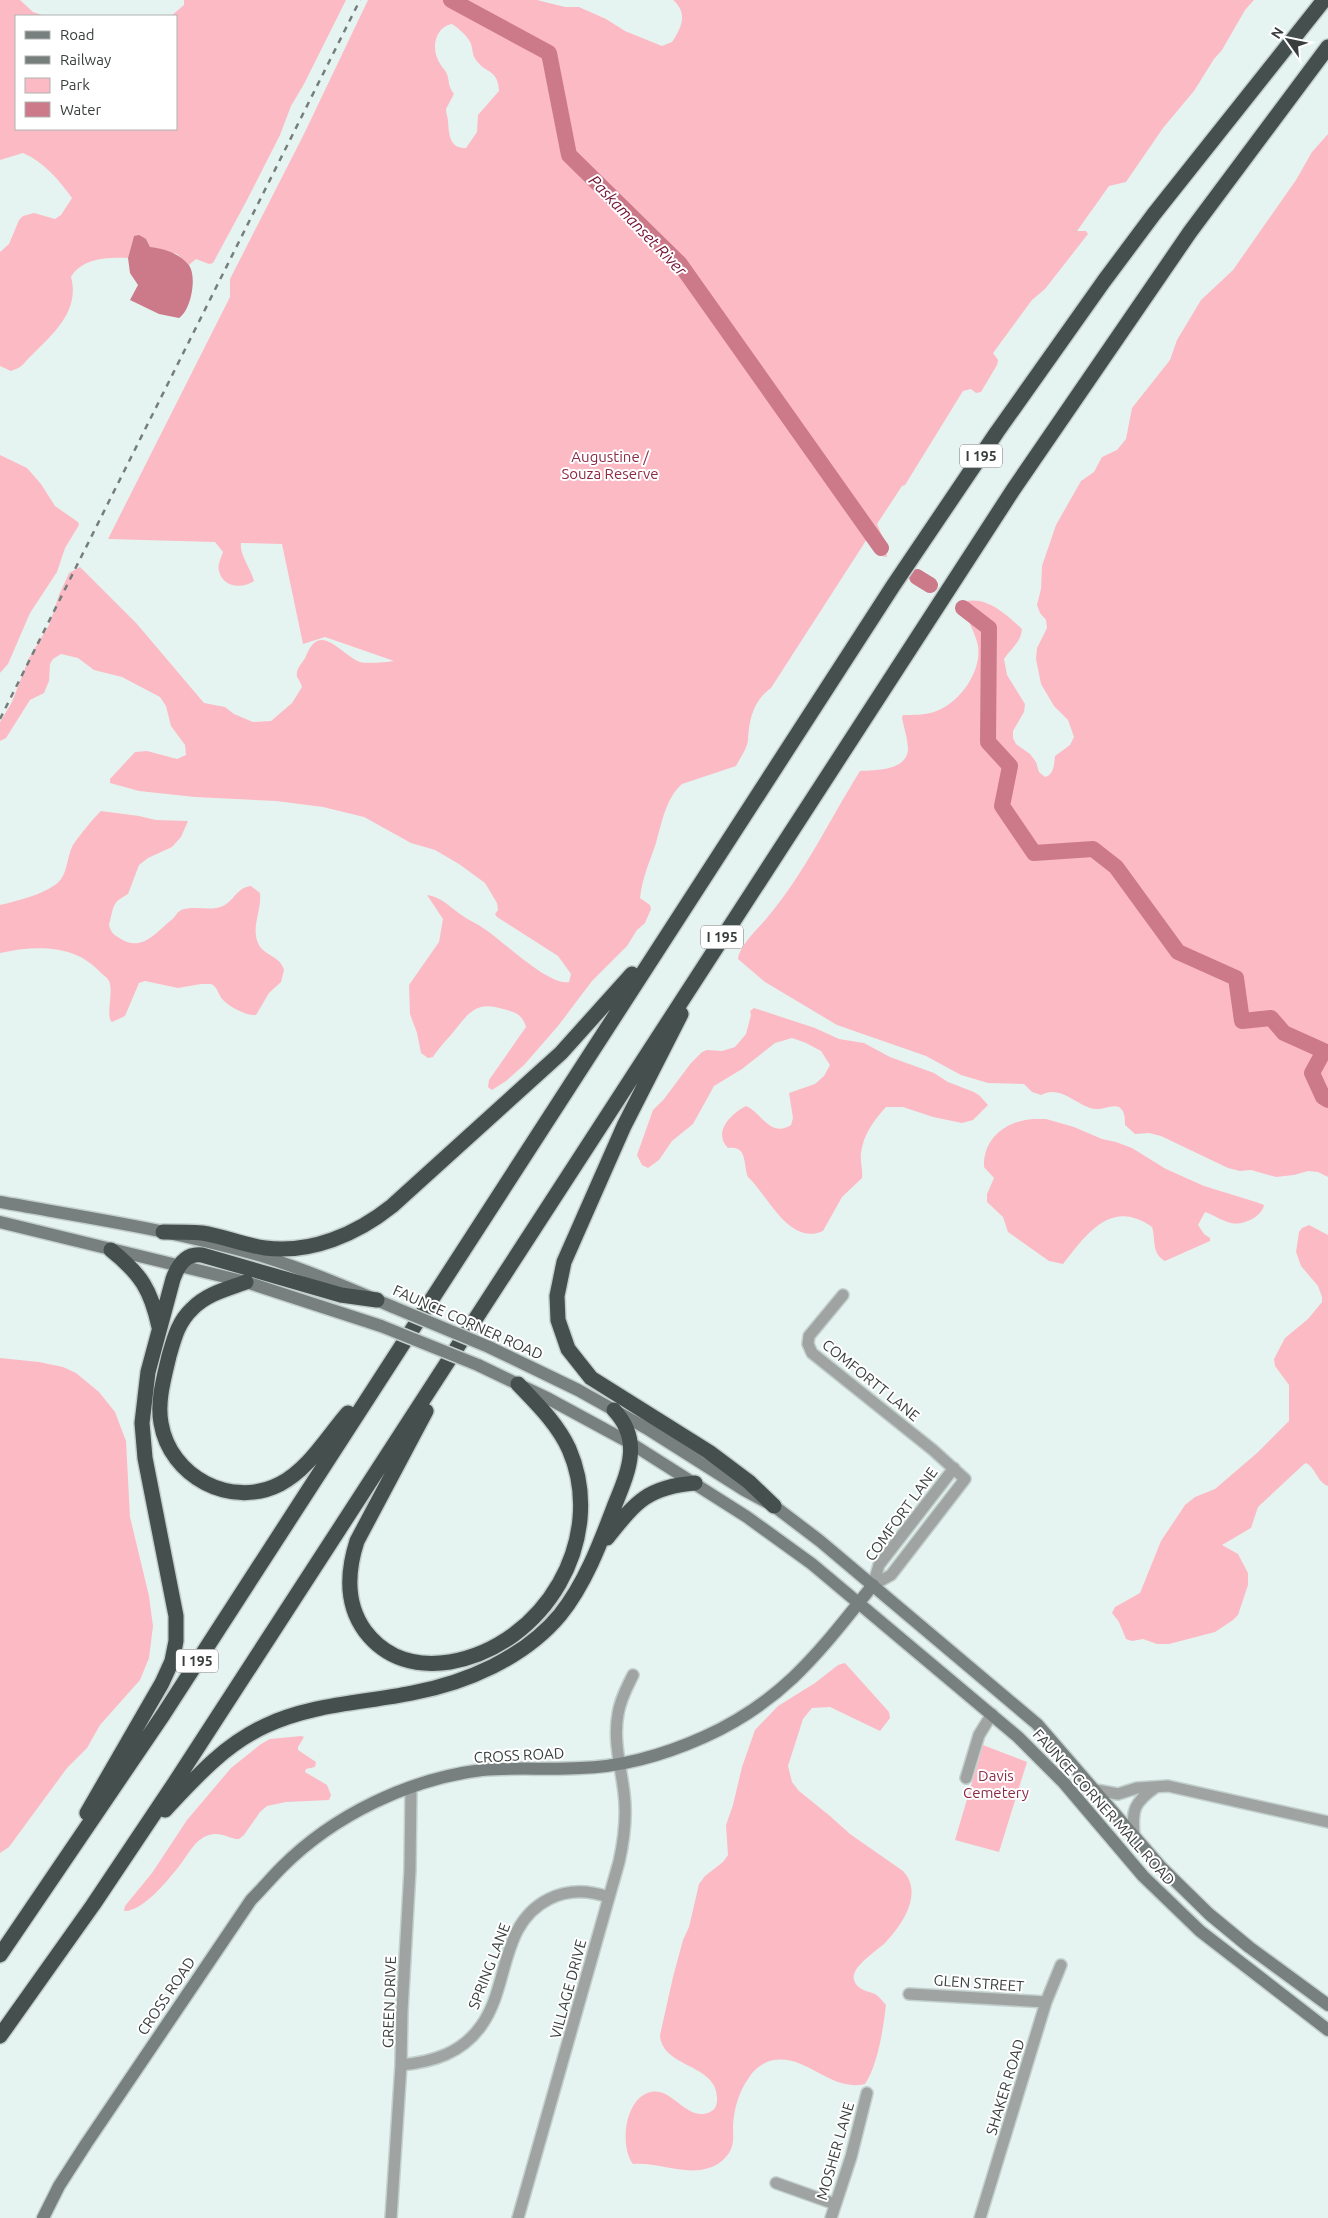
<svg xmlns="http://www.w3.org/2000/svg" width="1328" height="2218" viewBox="0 0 1328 2218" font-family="Ubuntu,sans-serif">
<rect width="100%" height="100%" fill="#e6f4f1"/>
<path fill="#fcbac5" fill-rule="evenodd" d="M0,0H20L33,12L45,16H16V129H176V16H171L184,5V0H346L304,84L291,106L280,135L247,200L213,263L209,264L196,259L189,265L177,254L150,247L146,239L134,236L128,258C108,257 82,258 71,277C80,311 54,333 32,355C22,364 25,366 11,371L0,366V252L9,244L19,220L23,216L34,213L55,219L61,215L72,198C59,180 44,162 23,153L0,160Z
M368,0H537L565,7H579L606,19L625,31L662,46L672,42C682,27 688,13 673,0H1254L1245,10L1222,50L1214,59L1194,91L1163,128L1126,182L1109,186L1077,231H1086L1088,234L1045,289L1032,300L996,349L993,353L998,360L997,365L981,392L976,393L971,389L963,391L905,485L902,486L877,524L884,540L887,557L881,556L873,542L867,539L771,688C753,701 749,720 748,740C747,749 740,758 736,766L682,784C666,798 662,822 656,843C650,861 642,878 640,898L650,905L651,909L645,923L637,930L627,946L592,981L558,1026L524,1065L506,1081L492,1090L488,1087L489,1080L526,1027C523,1016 517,1013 507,1010C479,1001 472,1008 455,1030C448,1039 440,1046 433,1057L428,1058L421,1053L417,1033L410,1014L409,985L439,942L443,919L427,895C441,897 449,906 460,914C468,920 478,924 486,930C504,942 549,986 569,982L571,974L558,956L497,917L495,914L498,910L497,903L485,883L459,864L435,850L411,843L364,817L323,807L276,801L195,797L139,791L110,783V779L135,752L147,751L177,759L186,755L185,745L171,726L166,706L160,697L122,677L94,670L78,658L61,654L53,659L50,664L49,681L44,693L30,700L6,738L0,741V722L12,702L29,658L49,625L59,595L69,573L80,567L137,624L204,703L225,707L234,714L253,722L271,721L292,703L302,687C301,683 299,680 297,677C295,668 304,662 306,656C320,620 341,655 360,662C366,664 388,662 394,661L325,637L303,644L282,544L241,543C239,554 251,569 254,581C243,589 223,588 219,571C217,565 221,558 223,552L215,542L108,539L230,297V279L304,134ZM452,24C459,29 468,36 471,44C473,50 472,55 476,60C486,74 498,69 499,91L478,115L477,132L466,148C449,149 449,133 448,121C448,117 446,114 446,109L454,94C447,85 450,80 446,72C444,69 441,66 439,62C431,48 435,27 452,24Z
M1328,134V1177L1318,1172L1308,1171L1294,1175L1276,1177L1251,1170L1240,1171L1228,1168L1161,1136L1149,1133L1135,1134L1125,1125C1125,1118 1125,1111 1119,1107C1112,1104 1103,1110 1095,1109C1076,1106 1061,1084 1041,1095L1032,1092L1024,1084L988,1083L961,1075L926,1056L837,1025L765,982L738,959C740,945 757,930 766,919C803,876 830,819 860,771C875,770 906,771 908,750C908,740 904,728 902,718L903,715C914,715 924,715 934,712C959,704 982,672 978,646C975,631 965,618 964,602C986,595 1007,615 1022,629C1021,642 1011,649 1004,659L1007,675L1025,704L1024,712L1013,731V738L1016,744L1030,754L1036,762L1039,772L1045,777C1054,775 1054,764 1055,756L1070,745L1074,737L1068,720L1054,706L1041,684L1036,659L1037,648L1047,628L1046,620L1040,613L1037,605L1041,589L1042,566L1056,525L1081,481L1094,472L1102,457L1117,450L1126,439L1132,408L1170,360L1177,340L1201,300L1233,270L1296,180L1312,152Z
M0,455L27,468L41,484L55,506L78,522L79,525L65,548L57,572L30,613L8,664L0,673Z
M101,811L139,816L156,820L188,821L181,837L172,847L148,858L139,865L128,894C111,903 114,907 109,925C111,933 114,935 121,939C141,952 156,933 170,921C175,918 176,913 181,910C194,905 208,911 220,907C234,903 235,888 251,886L260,893C262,910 251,927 258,943C263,956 280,955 284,970L281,982L269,993L256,1015C246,1016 230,1007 223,1000C218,995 218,987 211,984H201L178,988L145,981L139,983L125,1016L112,1022C105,1016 114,992 109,981C107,977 103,975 101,973C76,944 35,945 0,953V905C17,901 41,895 55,885C68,876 66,860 72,847C74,842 96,815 101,811Z
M754,1008L815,1028L839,1039L864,1043L890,1057L934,1073L948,1082L974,1092L980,1096L988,1105L973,1120L962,1123L933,1117L903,1107H886C874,1120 863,1135 861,1153C860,1162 863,1170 862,1178L842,1197L823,1231C789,1246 769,1197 748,1177C743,1165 748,1145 728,1148C712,1132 732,1113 746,1106C762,1113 770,1138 791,1125L793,1118L789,1093L815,1084L824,1076L830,1065L821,1051L806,1043L792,1038L775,1043L742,1069L714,1086L693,1124L672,1141L659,1160L648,1168L642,1165L637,1155L653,1110L664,1099L691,1063L702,1052L707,1050L722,1051L735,1047L746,1034L751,1015L750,1011Z
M1033,1119H1046L1074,1127L1102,1139L1116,1142L1132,1148L1166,1169L1204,1186L1256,1202L1264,1205C1262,1217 1242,1226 1231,1223C1222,1221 1214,1215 1205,1212L1198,1225L1204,1234L1210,1238V1241L1165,1261C1151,1253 1156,1239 1152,1227C1111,1198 1087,1234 1063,1264L1049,1261L1008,1232L1003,1217L987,1202V1194L994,1178L984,1167C983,1138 1006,1121 1033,1119Z
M1309,1225L1328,1235V1486C1317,1482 1316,1468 1306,1463L1303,1465L1258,1507L1251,1528L1222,1545L1238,1554L1248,1573V1585L1238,1615L1233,1620L1215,1632L1169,1644H1157L1143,1639L1132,1641L1126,1639L1119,1622L1112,1613L1115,1607L1140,1593L1161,1541L1185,1505L1195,1497L1215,1489L1257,1453L1289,1421V1385L1275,1366L1274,1359L1285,1338L1308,1319L1322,1302V1297L1318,1286L1301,1266L1296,1252L1299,1232L1302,1228Z
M0,1358L39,1362L63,1367L76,1373L99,1392L115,1412L126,1441L130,1517L149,1596L153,1626L149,1658L140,1680L100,1725L87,1748L67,1768L9,1847L0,1853Z
M845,1663L889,1712L890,1718L880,1731L830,1707L812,1708L803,1719L788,1766L792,1782L799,1791L830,1816L850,1834L903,1871C924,1893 902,1925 885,1943C878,1950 850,1967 854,1980C857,1990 868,1991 875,1994C880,1997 883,2002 886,2005C883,2030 878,2064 865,2084C829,2093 803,2049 767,2062C760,2065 754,2070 750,2076C739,2091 734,2108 733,2126C733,2132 734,2140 732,2146C730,2155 720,2164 712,2167C686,2177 659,2162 633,2164C619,2146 625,2097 651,2092C673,2087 687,2123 710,2112C715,2110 717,2105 717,2100C719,2063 662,2069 660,2035L673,1977L683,1940L689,1927L699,1884L705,1876L723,1862L728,1855L726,1825L733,1805L742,1767L755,1730L778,1706L815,1683L838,1665Z
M301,1736L304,1737L298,1747V1750L316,1762L315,1767L306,1769L305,1772L327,1785L331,1795L329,1800L286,1802L267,1806L260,1812L244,1835L239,1839C229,1839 221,1831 209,1835C195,1839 188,1855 180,1865C169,1879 143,1912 124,1911L125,1906L152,1873L187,1820L231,1768L261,1744L270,1739Z
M983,1745L1027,1762L999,1852L955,1840Z"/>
<path fill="#cc7a8a" d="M139,235L146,239L150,247C165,249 178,253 188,264C198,275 191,311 179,318L159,314L130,300L138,285L130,273L128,258L134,236Z"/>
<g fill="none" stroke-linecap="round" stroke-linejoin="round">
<path stroke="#cc7a8a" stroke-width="16" d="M451,0L549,53L569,155L680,264L881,548
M917,577L930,585
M963,608L989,628L988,742L1010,766L1002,806L1034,853L1093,849L1116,867L1178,952L1236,978L1242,1021L1271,1018L1284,1033L1324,1051L1312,1073L1323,1097L1328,1100"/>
<g stroke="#c3d0cd" stroke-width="14">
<path id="street" d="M843,1295L809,1336L808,1344L812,1353L933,1450L965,1479L891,1575L873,1585
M873,1585L879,1565L954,1468
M966,1778L979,1735L992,1714
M1096,1790L1118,1794L1137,1788L1168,1786L1328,1822
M1134,1836C1132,1810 1133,1803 1156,1787
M909,1994L1046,2002
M401,2065C433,2062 462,2053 481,2026C510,1986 499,1924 549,1899C569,1889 588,1890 608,1897
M776,2183L835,2204
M391,2218L401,2065L402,2011L410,1870L411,1787
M518,2218L619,1862C624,1840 627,1816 624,1793C621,1767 613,1741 618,1714C620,1700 627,1687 633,1675
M831,2218L851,2157L867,2093
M980,2218L1046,2002L1061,1965"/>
</g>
<g stroke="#c3d0cd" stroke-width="15">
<path id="secondary" d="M0,1202C89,1218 178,1231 265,1257C309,1271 351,1289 393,1307
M0,1222L246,1282L381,1326
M489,1347L578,1390L646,1428L744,1490L774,1506L820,1541L1037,1724L1160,1866L1209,1914L1249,1947L1328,2005
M478,1365L549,1399L632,1444L747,1517L812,1564L1018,1737L1064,1783L1143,1876L1200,1931L1328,2030
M43,2218L59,2186L86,2144L251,1900C262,1889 271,1878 282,1867C334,1815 409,1779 482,1770C515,1767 548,1770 580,1768C622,1767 666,1754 704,1737C784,1701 820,1651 873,1585"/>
</g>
<g stroke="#c3d0cd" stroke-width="18">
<path id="highway" d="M681,1014L624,1126L564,1262L557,1296L558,1320L568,1349L591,1378L709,1452L749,1482L774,1506
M163,1232C176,1232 189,1232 202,1233C223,1236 243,1245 265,1248C311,1254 357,1234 392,1206L561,1053L632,974
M111,1250C141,1274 151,1290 159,1327
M246,1282C227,1289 206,1294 192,1309C178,1322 174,1339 169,1356C164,1378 157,1401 161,1423C170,1477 231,1509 280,1484C309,1469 327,1437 348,1413
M426,1411L357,1541C347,1572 346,1605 365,1631C386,1659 417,1667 450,1662C544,1646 608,1539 569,1449C557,1423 537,1404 518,1384
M607,1538C636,1502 647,1487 695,1483
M165,1810C195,1778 224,1745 265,1726C311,1704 363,1703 412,1693C466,1683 524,1658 560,1615C585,1584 600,1544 614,1507C628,1472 643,1441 614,1410
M87,1813L162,1683L172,1661L176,1641V1616L145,1458L142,1423L148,1372L173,1279C178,1265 186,1253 202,1255L341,1295L377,1300
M0,1955L163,1715L893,586L997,432L1104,281L1154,214L1324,0
M0,2036L93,1905L174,1784L1013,490L1190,232L1328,47"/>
</g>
<use href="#street" stroke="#9fa4a3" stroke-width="11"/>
<use href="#secondary" stroke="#77807e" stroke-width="12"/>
<use href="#highway" stroke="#45504e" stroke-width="15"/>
<path stroke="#767e7c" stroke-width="2.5" stroke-dasharray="6 6" stroke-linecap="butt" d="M0,719L360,0"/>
<g stroke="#c3d0cd" stroke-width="15" stroke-linecap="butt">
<path id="secondary-bridge" d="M393,1307L489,1347
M381,1326L478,1365"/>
</g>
<use href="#secondary-bridge" stroke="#77807e" stroke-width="12"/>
</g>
<g text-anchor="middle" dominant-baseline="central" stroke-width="4" stroke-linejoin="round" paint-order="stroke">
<g fill="#fff" stroke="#747877" stroke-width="1">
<rect x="960" y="444.5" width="42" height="23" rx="4"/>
<rect x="701" y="925.5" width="42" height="23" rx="4"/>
<rect x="176" y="1649.5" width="42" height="23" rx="4"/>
</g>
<g font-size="14" font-weight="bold" fill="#393e3d">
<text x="981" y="456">I 195</text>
<text x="722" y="937">I 195</text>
<text x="197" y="1661">I 195</text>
</g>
<g font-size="15" fill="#8c2a45" stroke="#fff">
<text x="610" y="456">Augustine /<tspan x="610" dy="17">Souza Reserve</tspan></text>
<text x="996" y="1775">Davis<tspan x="996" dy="17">Cemetery</tspan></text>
</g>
<g font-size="15" fill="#393e3d" stroke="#fff">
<text transform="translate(468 1322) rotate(24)">FAUNCE CORNER ROAD</text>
<text transform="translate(871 1380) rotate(39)">COMFORTT LANE</text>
<text transform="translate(901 1514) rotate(-54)">COMFORT LANE</text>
<text transform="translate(519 1755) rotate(-3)">CROSS ROAD</text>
<text transform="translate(1104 1807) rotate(48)">FAUNCE CORNER MALL ROAD</text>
<text transform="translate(489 1966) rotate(-69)">SPRING LANE</text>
<text transform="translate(979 1983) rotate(4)">GLEN STREET</text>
<text transform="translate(568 1989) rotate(-75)">VILLAGE DRIVE</text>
<text transform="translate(166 1996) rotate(-56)">CROSS ROAD</text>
<text transform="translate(389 2002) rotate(-88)">GREEN DRIVE</text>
<text transform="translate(1005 2087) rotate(-73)">SHAKER ROAD</text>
<text transform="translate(835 2151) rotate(-74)">MOSHER LANE</text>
</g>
<g font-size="16" font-style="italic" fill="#741032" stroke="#fff">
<text transform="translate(638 225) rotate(46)">Paskamanset River</text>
</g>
</g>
<rect x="15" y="15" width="162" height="115" fill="#ffffff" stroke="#b0b2b1"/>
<rect x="25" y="31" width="25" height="8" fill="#77807e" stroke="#b0b2b1"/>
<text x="60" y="40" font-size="15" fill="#393e3d">Road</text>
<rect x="25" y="56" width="25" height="8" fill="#767e7c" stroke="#b0b2b1"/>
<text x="60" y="65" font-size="15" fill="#393e3d">Railway</text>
<rect x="25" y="78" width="25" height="15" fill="#fcbac5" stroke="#b0b2b1"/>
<text x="60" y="90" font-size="15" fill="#393e3d">Park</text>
<rect x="25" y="102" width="25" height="15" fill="#cc7a8a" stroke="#b0b2b1"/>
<text x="60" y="115" font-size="15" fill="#393e3d">Water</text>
<g transform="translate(1288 40) rotate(303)" stroke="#ffffff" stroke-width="4" paint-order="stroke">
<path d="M0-4L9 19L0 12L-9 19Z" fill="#393e3d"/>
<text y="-8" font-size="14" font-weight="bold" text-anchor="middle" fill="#393e3d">N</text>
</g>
</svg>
